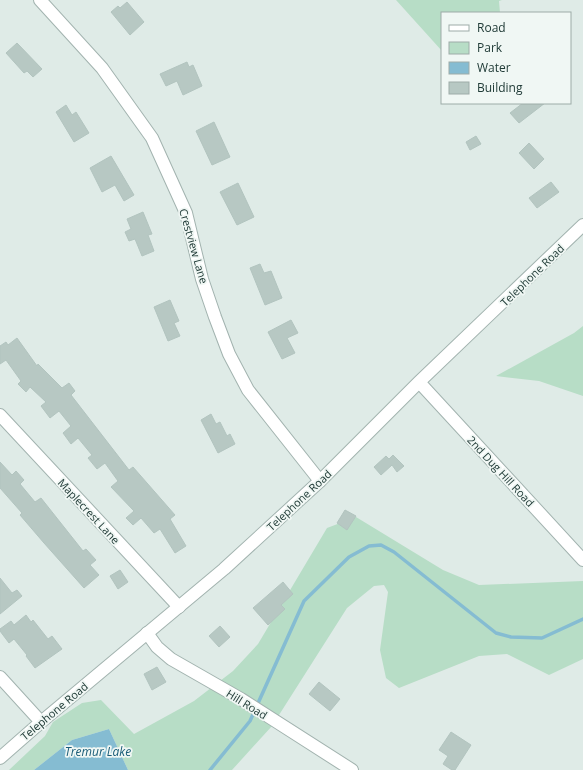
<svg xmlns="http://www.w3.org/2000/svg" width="583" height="770" viewBox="0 0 583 770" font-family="'Open Sans',sans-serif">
<rect width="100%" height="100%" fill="#dfebe7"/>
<path fill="#b7ddc6" d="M396,0H502L499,1L500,13H442V51Z
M583,326V396L539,381L496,376L574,333Z
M356,517L443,570L479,585L583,581V659L549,675L507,654L479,656L399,688L386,678L380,650L388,592L384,585L374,586L347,608L272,726L232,770H128L109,729L72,740L34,770H9L45,736L53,722L82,703L101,700L134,734L194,701L233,671L258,644L327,528Z"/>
<path fill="#85bcd2" d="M109,729L128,770H34L72,740Z"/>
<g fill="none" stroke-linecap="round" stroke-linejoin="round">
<path stroke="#85bcd2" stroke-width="3.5" d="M210,770L250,721L304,601L349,557L369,546L381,545L394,552L496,633L511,637L542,638L583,619"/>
</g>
<path fill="#b7c8c3" stroke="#b2c4bf" d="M127,2L144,22L130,35L111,12L118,6L120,8Z
M17,43L42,69L33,77L27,71L24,73L6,53Z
M187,62L189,67L193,65L202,86L183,95L177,81L166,86L160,74Z
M523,103H545L519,123L510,113Z
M66,105L72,115L76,112L89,133L74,142L56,112Z
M214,122L230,157L212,165L196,131Z
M476,136L481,144L470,150L466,142Z
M529,143L544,159L534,169L519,153Z
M111,156L134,195L124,201L115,185L102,192L90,168Z
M551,182L559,192L537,208L529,198Z
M238,183L254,217L237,225L220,192Z
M143,212L152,234L148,235L154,251L142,256L135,239L129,241L125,232L131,229L127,219Z
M260,264L264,273L271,271L282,298L265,305L250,268Z
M170,300L179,321L174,323L180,336L168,341L154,307Z
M291,320L298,333L287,338L295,353L282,359L268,332Z
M17,338L37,366L38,364L62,388L69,383L75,391L71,395L129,470L133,467L175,515L170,519L186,546L175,553L160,529L154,533L141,518L133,525L126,518L134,511L111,487L118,481L105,463L97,469L88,458L92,455L78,438L71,444L63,433L71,426L59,411L50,418L41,406L46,402L30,387L26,392L18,384L21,381L6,360L0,364V346L6,342L8,345Z
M211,414L216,424L220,422L227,436L230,434L235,444L218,453L201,420Z
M393,455L404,466L397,472L392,465L381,475L374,467L386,456L389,459Z
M0,462L12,475L16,471L24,480L20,484L35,502L41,498L83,551L86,549L96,560L90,565L99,575L84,588L44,543L20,515L22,513L0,488Z
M345,510L356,516L347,530L337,523Z
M120,570L128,582L118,589L110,576Z
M0,578L12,593L17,590L22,596L0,614Z
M283,582L293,594L281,605L285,609L268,625L253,608Z
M26,615L31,622L33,620L48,639L52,636L62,649L35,668L26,656L27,655L14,639L9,643L0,631V629L11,621L14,625Z
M220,626L230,637L219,647L209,636Z
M157,667L166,682L152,690L144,674Z
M319,682L340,699L330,711L309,694Z
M451,732L471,745L455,770H452L443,764L448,756L439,750Z"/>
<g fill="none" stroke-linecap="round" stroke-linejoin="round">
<g stroke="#a2b3af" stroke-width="14">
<path id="minor" d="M40,0L102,68L152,138L186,213L202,279L215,317L229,354L248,390L320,481
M0,415L179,607
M147,633L157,647L171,659L241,699L352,770
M0,677L41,722"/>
</g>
<g stroke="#a2b3af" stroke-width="14">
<path id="tertiary" d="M419,382L583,560
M0,758L41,722L224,569L320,481L419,382L583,225"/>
</g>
<use href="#minor" stroke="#fff" stroke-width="12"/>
<use href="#tertiary" stroke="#fff" stroke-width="12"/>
</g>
<g text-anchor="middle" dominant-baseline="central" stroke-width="3.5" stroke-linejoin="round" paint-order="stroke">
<g font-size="11" fill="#203b37" stroke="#f0f7f4">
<text transform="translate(194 246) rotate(74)">Crestview Lane</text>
<text transform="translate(532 275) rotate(-44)">Telephone Road</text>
<text transform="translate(501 471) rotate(47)">2nd Dug Hill Road</text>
<text transform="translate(299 500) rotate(-43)">Telephone Road</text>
<text transform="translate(89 511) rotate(47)">Maplecrest Lane</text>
<text transform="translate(247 704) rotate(32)">Hill Road</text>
<text transform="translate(54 711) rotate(-40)">Telephone Road</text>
</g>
<g font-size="12" font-style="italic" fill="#195c78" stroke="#f0f7f4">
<text x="98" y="751">Tremur Lake</text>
</g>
</g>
<rect x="441" y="12" width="130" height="92" fill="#f0f7f4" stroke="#9daca8"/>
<rect x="449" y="25" width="20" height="6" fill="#ffffff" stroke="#9daca8"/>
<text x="477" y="32" font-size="12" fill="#203b37">Road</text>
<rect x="449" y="42" width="20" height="12" fill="#b7ddc6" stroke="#9daca8"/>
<text x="477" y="52" font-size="12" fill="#203b37">Park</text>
<rect x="449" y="62" width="20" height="12" fill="#85bcd2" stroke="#9daca8"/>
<text x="477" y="72" font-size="12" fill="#203b37">Water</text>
<rect x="449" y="82" width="20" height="12" fill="#b7c8c3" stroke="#9daca8"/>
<text x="477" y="92" font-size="12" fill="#203b37">Building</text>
</svg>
